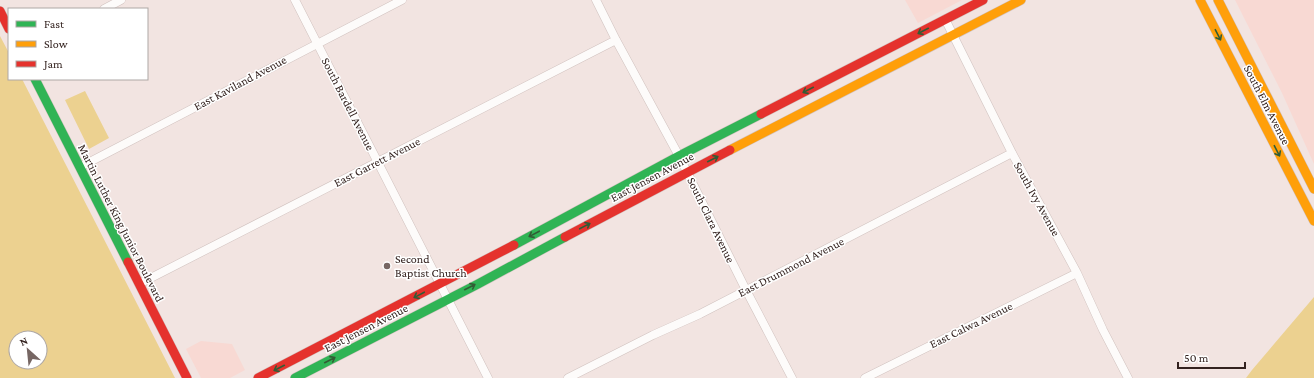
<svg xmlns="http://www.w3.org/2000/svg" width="1314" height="378" viewBox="0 0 1314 378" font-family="'Crimson Pro',serif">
<rect width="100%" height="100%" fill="#f2e4e1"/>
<path fill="#f8d9d3" d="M905,0H962L918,23Z
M1235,0H1314V164L1282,93Z
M201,341L232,344L245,370L230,378H201L186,349Z"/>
<path fill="#ecd190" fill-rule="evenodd" d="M0,36L9,53V79H22L175,378H0ZM16,338H40V362H16Z
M85,91L109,138L89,149L65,100Z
M1314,297V378H1246L1252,370Z"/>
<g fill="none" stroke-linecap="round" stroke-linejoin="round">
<g stroke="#d0c1be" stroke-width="9">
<path id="street" d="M295,0L488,378
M596,0L616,40L679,156L746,290L792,378
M104,9L121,0
M945,19L1012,153L1077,273L1103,330L1128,378
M80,167L402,0
M139,284L616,40
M568,378L653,335L700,314L1012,153
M865,378L1077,273"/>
</g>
<g stroke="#d0c1be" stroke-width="10">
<path id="fast" d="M35,79L128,262
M514,245L679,156L761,114
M295,378L478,284L565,237"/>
</g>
<g stroke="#d0c1be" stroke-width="10">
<path id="slow" d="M1200,0L1314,221
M1218,0L1314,189
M730,150L1021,0"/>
</g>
<g stroke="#d0c1be" stroke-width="10">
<path id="jam" d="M0,11L9,29
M761,114L983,0
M565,237L730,150
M128,262L187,378
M258,378L514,245"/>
</g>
<use href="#street" stroke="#fdfbfa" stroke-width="8"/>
<use href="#fast" stroke="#30b455" stroke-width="9"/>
<use href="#slow" stroke="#ff9f0a" stroke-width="9"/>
<use href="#jam" stroke="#e5322d" stroke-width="9"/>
</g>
<defs><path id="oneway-shaft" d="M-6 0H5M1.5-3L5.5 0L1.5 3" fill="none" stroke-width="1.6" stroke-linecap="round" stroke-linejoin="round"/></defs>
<g stroke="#325c35">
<use href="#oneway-shaft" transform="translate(923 31) rotate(153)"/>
<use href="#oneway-shaft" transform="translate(1218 35) rotate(63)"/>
<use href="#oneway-shaft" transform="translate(808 90) rotate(153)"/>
<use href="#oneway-shaft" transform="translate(1277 151) rotate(63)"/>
<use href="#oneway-shaft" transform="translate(713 159) rotate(-27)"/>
<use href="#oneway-shaft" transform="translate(585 226) rotate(-28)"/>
<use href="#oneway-shaft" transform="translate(534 234) rotate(152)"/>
<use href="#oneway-shaft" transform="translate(470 287) rotate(-27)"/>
<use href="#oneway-shaft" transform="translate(419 295) rotate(152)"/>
<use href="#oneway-shaft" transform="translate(330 360) rotate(-27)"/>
<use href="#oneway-shaft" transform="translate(279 368) rotate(153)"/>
</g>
<circle fill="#766663" stroke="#fff" stroke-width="1.5" cx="387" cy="266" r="4"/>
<g text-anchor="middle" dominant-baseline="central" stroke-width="3" stroke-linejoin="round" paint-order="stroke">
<g font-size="12" fill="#33221f" stroke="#fff">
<text transform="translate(240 83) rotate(-28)">East Kaviland Avenue</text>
<text transform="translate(348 104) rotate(63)">South Bardell Avenue</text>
<text transform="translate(1267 105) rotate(63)">South Elm Avenue</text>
<text transform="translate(377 162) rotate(-27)">East Garrett Avenue</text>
<text transform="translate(652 177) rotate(-28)">East Jensen Avenue</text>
<text transform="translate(1037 199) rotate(61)">South Ivy Avenue</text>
<text transform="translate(711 220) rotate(64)">South Clara Avenue</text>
<text transform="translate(121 223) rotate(63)">Martin Luther King Junior Boulevard</text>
<text transform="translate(791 267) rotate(-27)">East Drummond Avenue</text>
<text transform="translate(971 325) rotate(-26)">East Calwa Avenue</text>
<text transform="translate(366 328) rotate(-27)">East Jensen Avenue</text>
</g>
<g font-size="12" fill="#33221f" stroke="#fff" text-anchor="start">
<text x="395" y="259">Second<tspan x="395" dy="14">Baptist Church</tspan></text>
</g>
</g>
<rect x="8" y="8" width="140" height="72" fill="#ffffff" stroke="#ada7a5"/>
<rect x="16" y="21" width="20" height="6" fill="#30b455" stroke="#ada7a5"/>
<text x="44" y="28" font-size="12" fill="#33221f">Fast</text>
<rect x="16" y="41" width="20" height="6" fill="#ff9f0a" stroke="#ada7a5"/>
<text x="44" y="48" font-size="12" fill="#33221f">Slow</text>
<rect x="16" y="61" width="20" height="6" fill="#e5322d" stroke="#ada7a5"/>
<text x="44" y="68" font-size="12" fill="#33221f">Jam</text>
<g transform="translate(28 350) rotate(333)"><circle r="19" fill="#ffffff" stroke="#ada7a5"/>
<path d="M0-3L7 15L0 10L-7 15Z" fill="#766663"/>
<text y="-6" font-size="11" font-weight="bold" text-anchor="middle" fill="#33221f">N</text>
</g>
<path d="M1178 362v6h67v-6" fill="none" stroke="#33221f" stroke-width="2"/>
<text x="1184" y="362" font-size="12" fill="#33221f" stroke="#ffffff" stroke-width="3" paint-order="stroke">50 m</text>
</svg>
